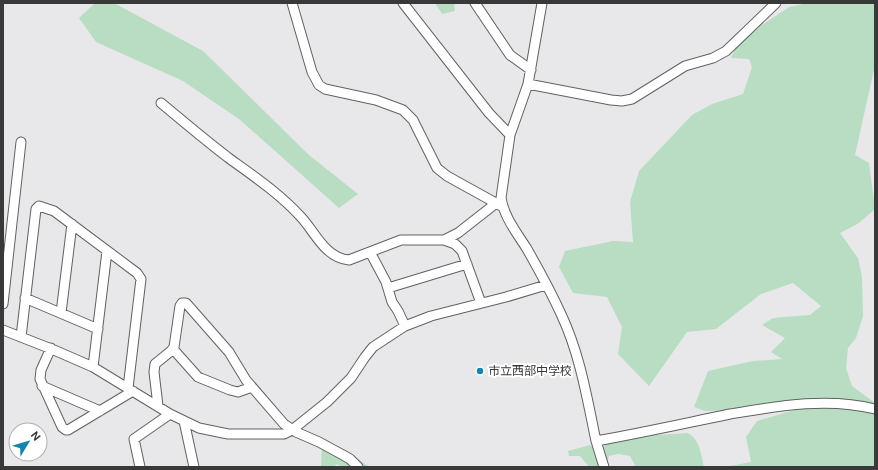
<svg xmlns="http://www.w3.org/2000/svg" width="878" height="470" viewBox="0 0 878 470" font-family="'DM Sans','Noto Sans JP',sans-serif">
<rect width="100%" height="100%" fill="#e8e8eb"/>
<path fill="#b8ddc2" d="M95,3H114L203,51L309,155L358,194L339,208L239,119L183,81L96,42L79,18Z
M435,3H454L455,11L442,14Z
M808,3H875V65L855,155L869,163L875,209L859,223L840,233L858,258L862,277L863,316L856,338L848,348L846,368L852,386L875,403V467H725L751,462L746,437L757,421L798,409L705,411L694,407L708,371L753,361L782,359L771,352L785,338L762,325L773,318L810,315L821,306L793,283L761,294L716,329L687,332L649,386L618,354L622,327L607,297L573,293L559,267L565,251L613,241L633,242L630,202L639,171L692,115L712,104L743,94L752,67L749,59L731,58L736,47L762,25L789,7Z
M688,433C700,440 701,454 704,467H636L630,456L618,454L609,456L606,467H589L580,456H569L568,451L590,445L601,451L605,445L639,434L658,435Z
M322,444L359,460L370,467H342L337,464L333,467H321Z"/>
<g fill="none" stroke-linecap="round" stroke-linejoin="round">
<g stroke="#616163" stroke-width="11">
<path id="minor" d="M292,3L312,72L319,85L325,89L376,100L403,110L413,120L437,168L447,176L503,207
M403,3L489,113L510,135
M475,3L510,55L531,70
M542,3L528,84L510,135L501,198C504,217 517,233 527,249C539,270 551,292 561,314C580,354 587,398 596,441C641,433 686,423 730,414C778,406 827,397 875,409
M528,84L611,100L622,101L632,99L685,66L713,58L726,51L776,3
M161,103C184,122 206,141 230,159C255,177 280,194 301,217C315,232 325,258 349,260L401,240H444L455,244L462,251L481,303
M444,240L458,233L495,204
M370,252L386,282L392,302L398,311L405,326
M388,288L467,264
M25,298L98,329
M3,304L21,142
M61,313L72,224
M3,330L54,350L93,367L170,414L199,428L228,434H284L292,430L327,402L351,378L365,357L373,347L405,326L431,316L506,297L546,285
M21,337L36,209L39,206L54,211L137,273L141,279L128,388
M51,348L41,370L40,379L62,427L66,430H68L133,391
M173,349L198,377L230,390L238,392L252,387
M93,367L107,251
M42,386L100,411
M158,406L154,372L155,364L171,351L174,347L180,306L182,303H186L229,352L246,380L284,424L296,432L319,442L343,455L350,459L358,467
M184,421L194,467
M596,441L604,467
M140,467L134,439L170,414"/>
</g>
<use href="#minor" stroke="#fff" stroke-width="9"/>
</g>
<circle fill="#1684ab" stroke="#fff" stroke-width="1.5" cx="480" cy="371" r="4"/>
<g text-anchor="middle" dominant-baseline="central" stroke-width="4" stroke-linejoin="round" paint-order="stroke">
<g font-size="12" fill="#39393a" stroke="#fff" text-anchor="start">
<text x="488" y="371">市立西部中学校</text>
</g>
</g>
<rect width="878" height="470" fill="none" stroke="#39393a" stroke-width="8"/>
<g transform="translate(28 442) rotate(52)"><circle r="19" fill="#ffffff" stroke="#b0b0b0"/>
<path d="M0-3L7 15L0 10L-7 15Z" fill="#1684ab"/>
<text y="-6" font-size="11" font-weight="bold" text-anchor="middle" fill="#39393a">N</text>
</g>
</svg>
